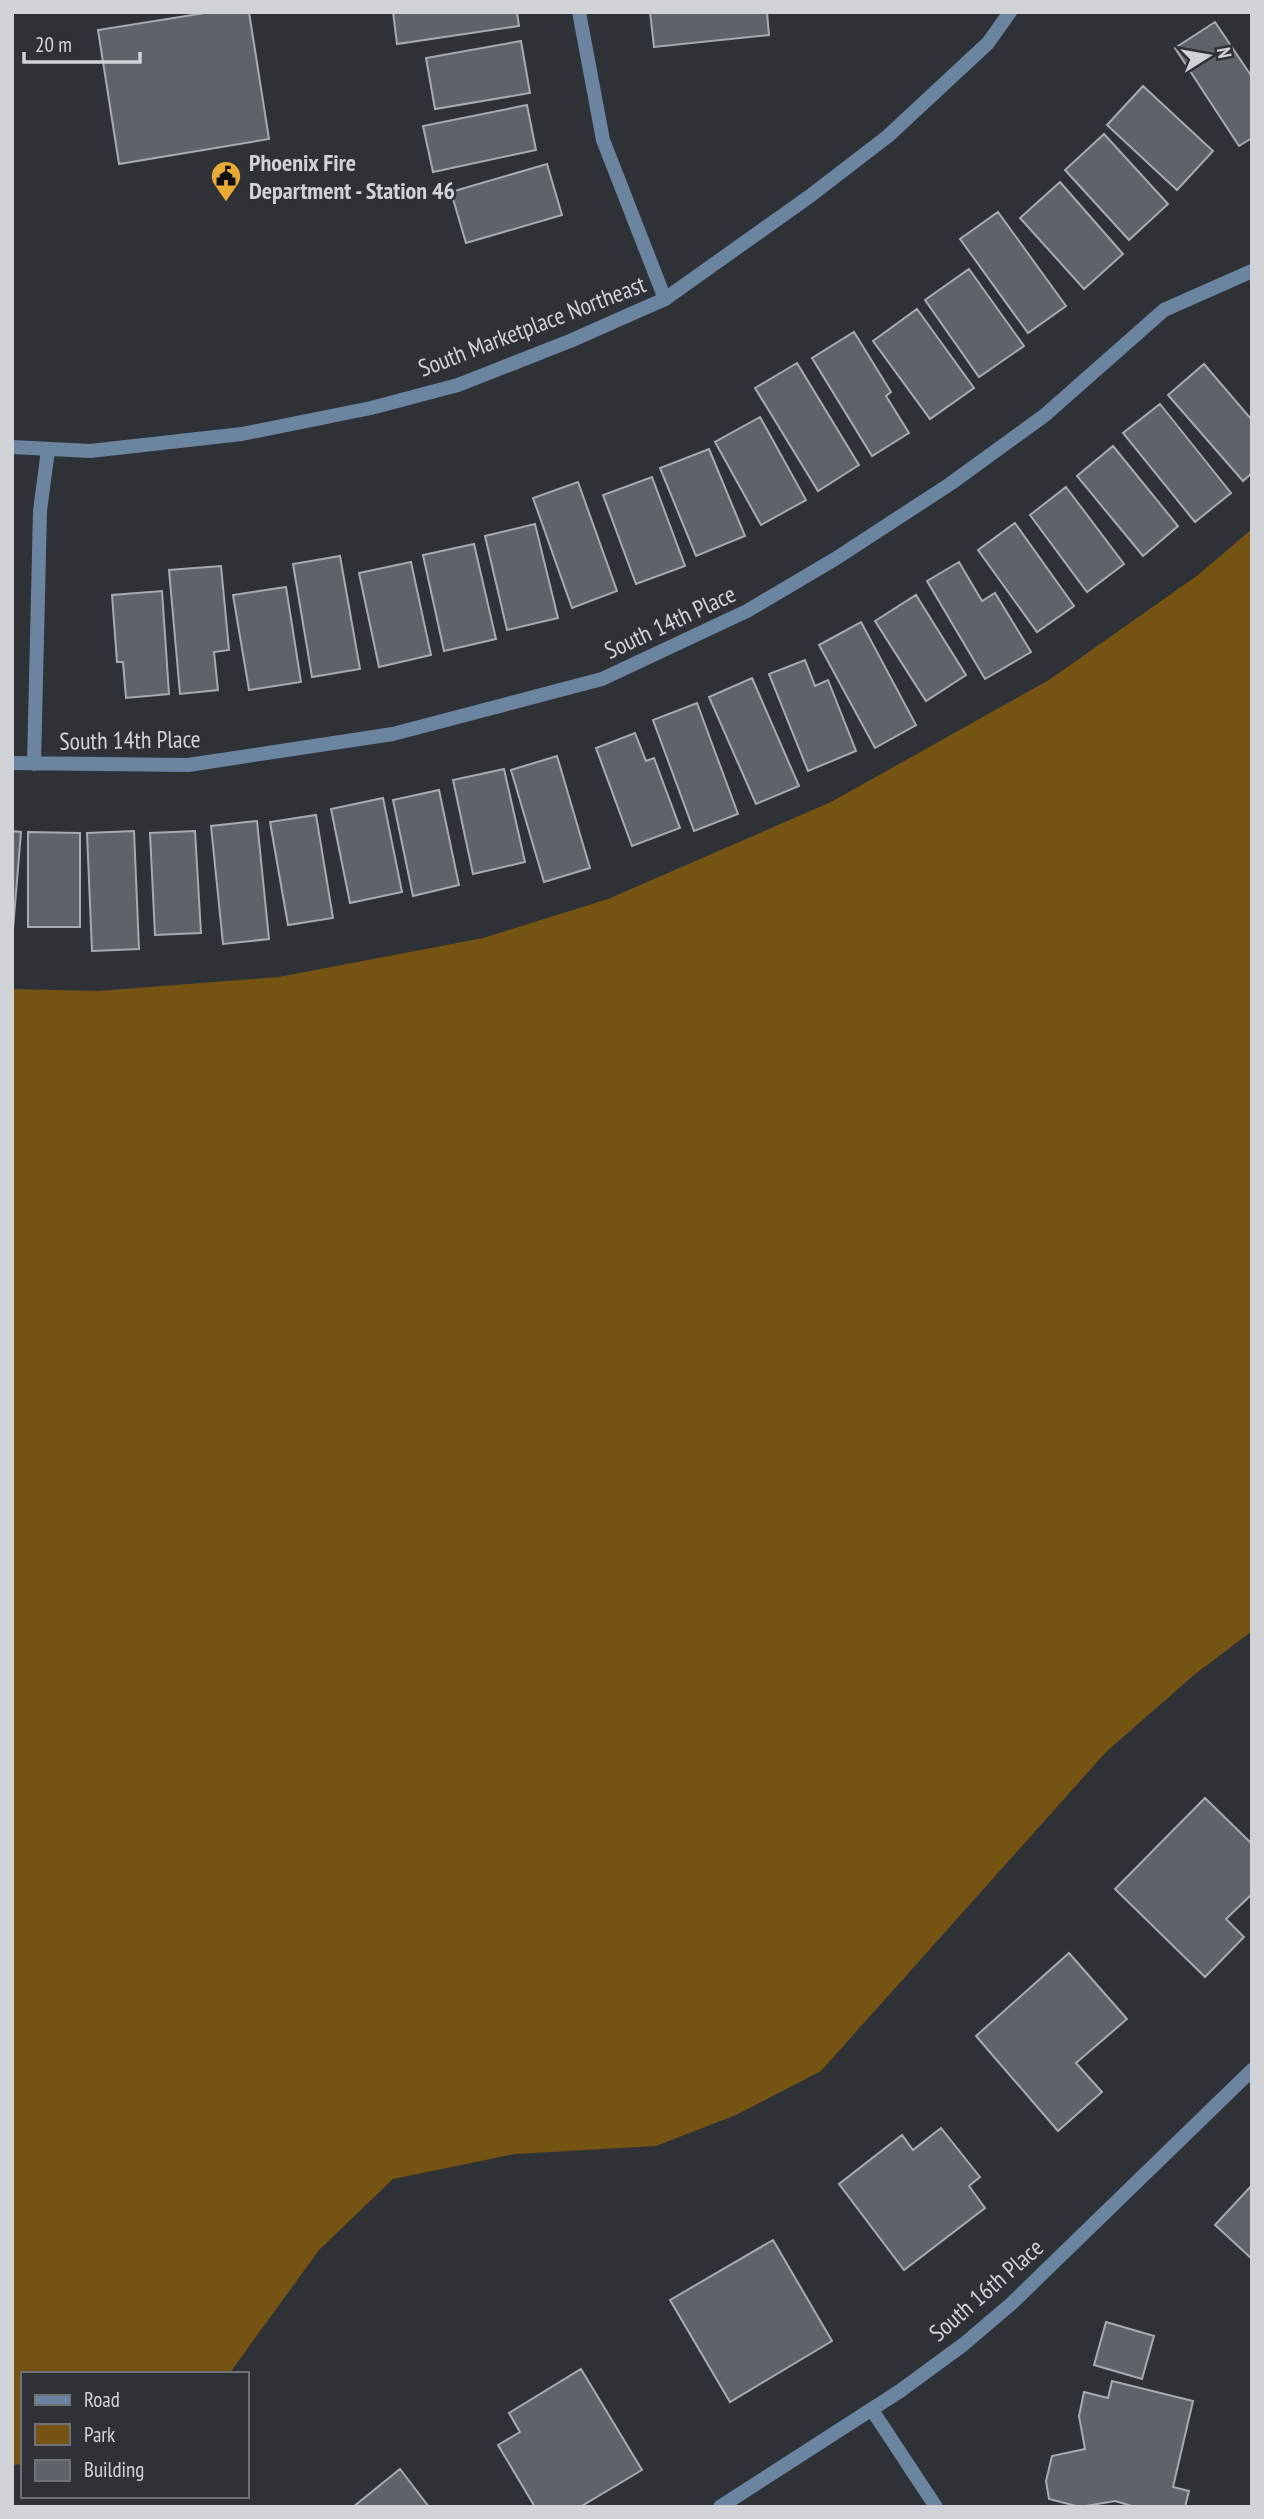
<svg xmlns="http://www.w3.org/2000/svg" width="1264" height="2519" viewBox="0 0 1264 2519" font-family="'PT Sans Narrow',sans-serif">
<rect width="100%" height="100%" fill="#2e3237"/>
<path fill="#755313" d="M1252,529V1631L1194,1675L1106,1752L821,2071L736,2115L656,2146L515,2154L393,2179L319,2250L229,2374H23V2464L12,2465V989L98,991L279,977L483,938L608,899L831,802L1049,680L1198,575Z"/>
<path fill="#5e6369" stroke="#a5abb1" stroke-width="2" d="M211,12H249L269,139L119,164L98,30Z
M393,12H517L519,26L397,44Z
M650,12H767L769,35L654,47Z
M1215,22L1252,77V138L1239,146L1175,48Z
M521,41L530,93L435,109L426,58Z
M1143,86L1213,151L1177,190L1107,125Z
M527,105L536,150L433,172L423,126Z
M1104,134L1168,204L1129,240L1065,170Z
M547,164L562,215L466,243L451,192Z
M1060,182L1123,254L1084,289L1020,218Z
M998,212L1066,306L1028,333L960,239Z
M969,269L1024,346L979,377L925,300Z
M917,309L974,388L930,419L873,341Z
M854,332L891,392L886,396L909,433L872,456L812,358Z
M797,363L859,465L818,491L755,388Z
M1204,364L1252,420V473L1243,481L1168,395Z
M1160,404L1231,493L1195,522L1123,433Z
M760,417L806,500L761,525L715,442Z
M1113,446L1178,526L1143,556L1077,476Z
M709,449L745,536L696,556L660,468Z
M652,477L685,566L636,584L603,495Z
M578,482L617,591L572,608L533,498Z
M1066,487L1124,564L1087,592L1030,515Z
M1015,523L1074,606L1037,632L978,550Z
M535,524L558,618L507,630L485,536Z
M474,544L496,639L444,651L423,555Z
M340,556L360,669L312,677L293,564Z
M411,562L431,655L379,667L359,573Z
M959,562L982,601L995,593L1031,652L985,679L927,581Z
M221,566L229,650L214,652L218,690L180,694L169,570Z
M286,587L301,682L249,690L233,595Z
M162,591L169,694L126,698L123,662H117L112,595Z
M916,595L966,675L926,701L875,621Z
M861,622L916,725L875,748L819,645Z
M805,660L815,686L828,680L856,751L808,771L769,674Z
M752,678L799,786L756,804L709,697Z
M697,703L738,814L694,831L653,720Z
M635,733L646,761L654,758L680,828L632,846L596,748Z
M557,756L590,868L544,882L511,770Z
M504,769L525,862L473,874L453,780Z
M439,790L459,885L413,896L393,800Z
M383,798L402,892L350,903L331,809Z
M316,815L333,918L288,925L270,822Z
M257,821L269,939L223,944L211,826Z
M12,831L21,832L13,929H12Z
M134,831L139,949L92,951L87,833Z
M195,831L201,933L155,935L150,833Z
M28,832L80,833V927H28Z
M1205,1798L1252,1844V1894L1226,1919L1244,1937L1205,1977L1115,1889Z
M1069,1953L1127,2019L1076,2063L1102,2092L1058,2131L976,2036Z
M941,2128L980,2177L969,2186L985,2208L904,2270L839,2184L902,2135L913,2150Z
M1252,2185V2259L1215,2225Z
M773,2240L832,2341L730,2402L670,2300Z
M1106,2322L1154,2336L1142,2379L1094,2365Z
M581,2369L642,2470L580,2507H535L498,2445L520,2432L509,2413Z
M1112,2381L1193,2401L1173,2487L1189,2491L1185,2507H1135L1115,2501L1080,2507L1049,2499L1046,2481L1052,2456L1085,2449L1079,2416L1084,2392L1108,2398Z
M400,2469L429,2507H353Z"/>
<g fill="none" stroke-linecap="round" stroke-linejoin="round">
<path stroke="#6b84a0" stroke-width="14" d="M579,12L603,140L665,299
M12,763L188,765L393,734L602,679L747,611L835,559L950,484L1045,415L1164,310L1252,271
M34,764L40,511L48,450
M872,2410L936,2507
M720,2507L900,2391L964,2344L1011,2304L1252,2070"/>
<path stroke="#6b84a0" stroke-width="14" d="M12,447L90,451L242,434L371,408L458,385L570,341L665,299L810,196L888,136L988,43L1010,12"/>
</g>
<defs>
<g id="civic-pin" transform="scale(1.575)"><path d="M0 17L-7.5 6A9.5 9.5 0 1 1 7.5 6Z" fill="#e9aa38" stroke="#2e3237"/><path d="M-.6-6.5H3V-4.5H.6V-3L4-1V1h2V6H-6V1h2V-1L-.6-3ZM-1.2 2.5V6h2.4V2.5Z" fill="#111"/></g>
</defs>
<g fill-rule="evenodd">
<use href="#civic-pin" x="226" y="176"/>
</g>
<g text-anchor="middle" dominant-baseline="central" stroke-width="5" stroke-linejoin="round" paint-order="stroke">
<g font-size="24" font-weight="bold" fill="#d1d4d7" stroke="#2e3237" text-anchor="start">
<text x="249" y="162">Phoenix Fire<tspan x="249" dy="28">Department - Station 46</tspan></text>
</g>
<g font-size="24" fill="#d1d4d7" stroke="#2e3237">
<text transform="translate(532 326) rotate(-21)">South Marketplace Northeast</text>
<text transform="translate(670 622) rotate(-25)">South 14th Place</text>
<text transform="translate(130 740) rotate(-1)">South 14th Place</text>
<text transform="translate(986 2290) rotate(-41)">South 16th Place</text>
</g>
</g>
<rect width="1264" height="2519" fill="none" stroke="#d1d4d7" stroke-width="28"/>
<rect x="21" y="2372" width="228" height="126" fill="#2e3237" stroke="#6f7377" stroke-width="2"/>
<rect x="35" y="2395" width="35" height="10" fill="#6b84a0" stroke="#6f7377" stroke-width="2"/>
<text x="84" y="2407" font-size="21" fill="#d1d4d7">Road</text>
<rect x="35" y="2424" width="35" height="21" fill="#755313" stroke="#6f7377" stroke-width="2"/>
<text x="84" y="2442" font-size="21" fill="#d1d4d7">Park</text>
<rect x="35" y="2460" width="35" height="21" fill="#5e6369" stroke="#6f7377" stroke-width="2"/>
<text x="84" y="2477" font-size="21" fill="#d1d4d7">Building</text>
<g transform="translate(1208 56) rotate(79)" stroke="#2e3237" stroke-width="5" paint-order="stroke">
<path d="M0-5L12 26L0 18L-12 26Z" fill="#d1d4d7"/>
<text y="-10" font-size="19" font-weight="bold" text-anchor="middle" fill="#d1d4d7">N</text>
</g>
<path d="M24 52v10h116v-10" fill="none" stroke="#d1d4d7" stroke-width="3.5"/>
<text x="35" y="52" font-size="21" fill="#d1d4d7" stroke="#2e3237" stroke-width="5" paint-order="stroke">20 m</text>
</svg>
